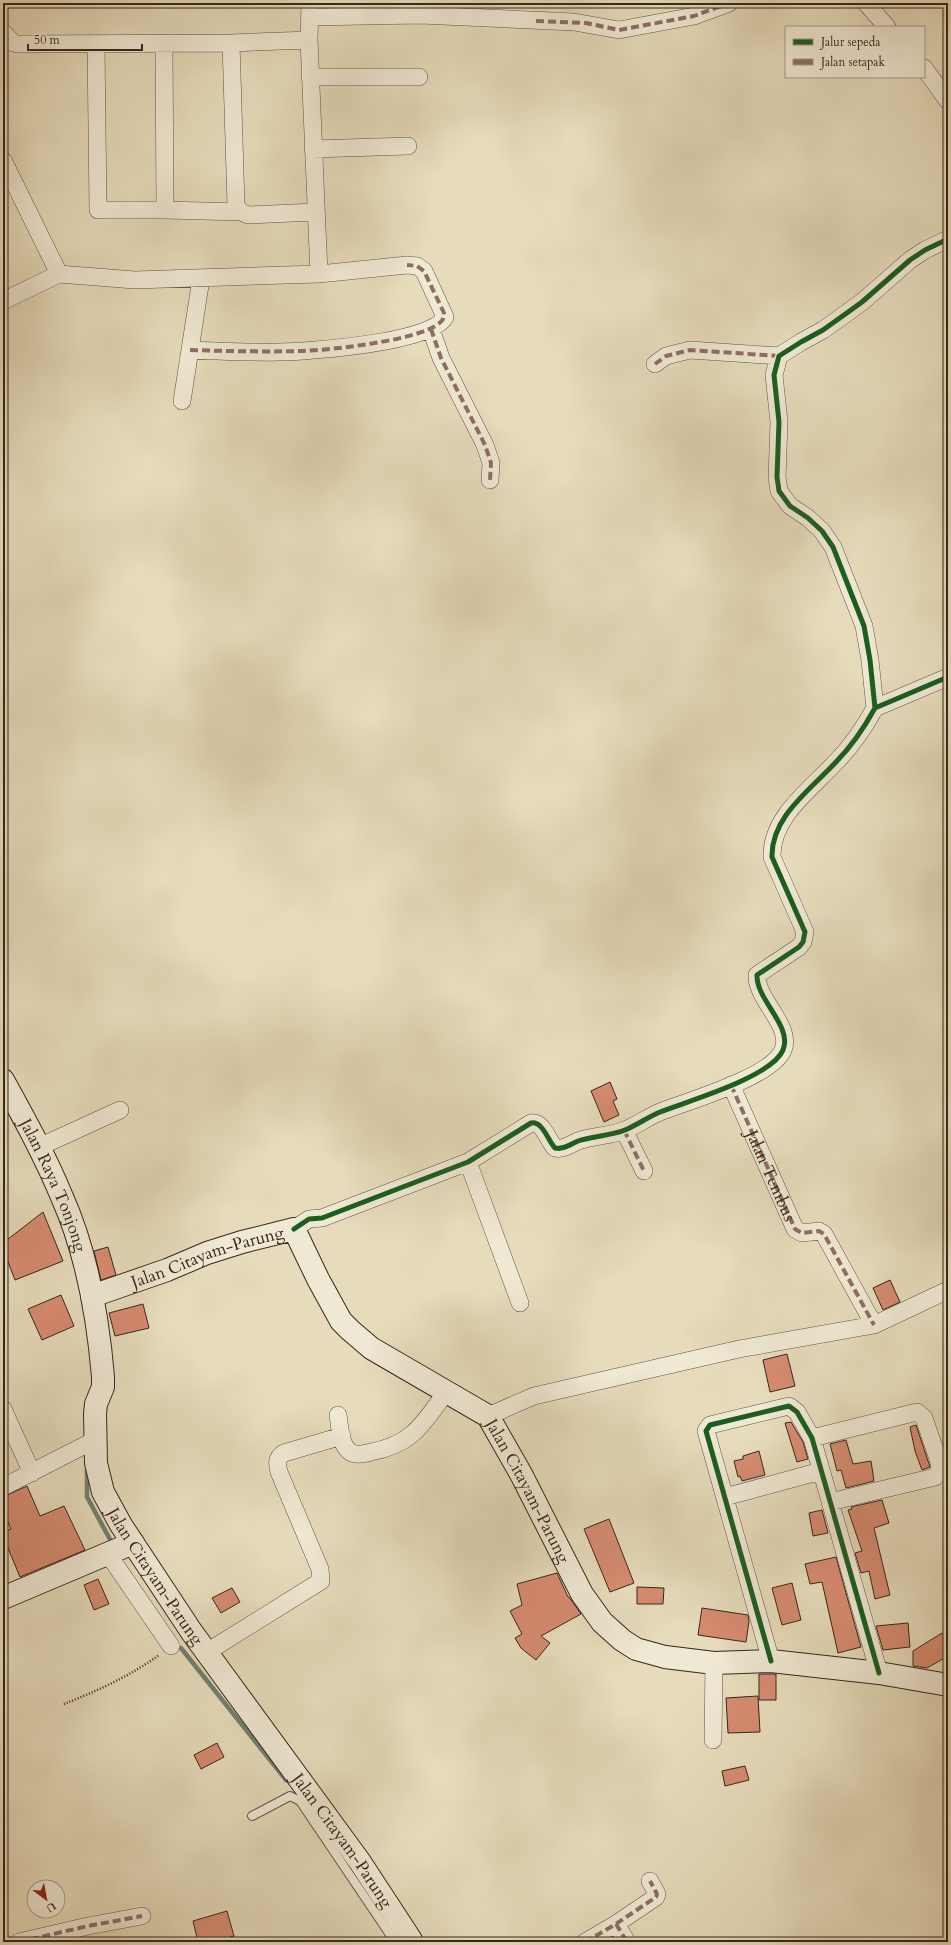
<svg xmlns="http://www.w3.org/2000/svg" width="951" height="1945" viewBox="0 0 951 1945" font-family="Cardo,serif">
<rect width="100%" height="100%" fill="#e6dbbb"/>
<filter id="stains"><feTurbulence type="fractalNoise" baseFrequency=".005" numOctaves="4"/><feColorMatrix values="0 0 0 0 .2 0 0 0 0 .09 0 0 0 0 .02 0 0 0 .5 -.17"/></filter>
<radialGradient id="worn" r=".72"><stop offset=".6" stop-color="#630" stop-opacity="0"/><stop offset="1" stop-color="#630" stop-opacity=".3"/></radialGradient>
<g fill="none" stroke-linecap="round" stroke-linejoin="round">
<path stroke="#708071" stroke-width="4.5" d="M87,1469V1497L113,1545
M181,1648L286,1780"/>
</g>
<path fill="#d68b71" stroke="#35271c" d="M610,1082L617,1099L613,1101L619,1115L604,1122L591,1091Z
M43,1212L63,1261L15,1280L3,1249V1243Z
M108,1247L116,1275L101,1280L94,1251Z
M890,1280L900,1302L883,1310L873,1288Z
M61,1295L74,1326L42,1340L28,1309Z
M143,1304L149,1328L115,1336L109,1313Z
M787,1354L795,1386L770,1392L763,1360Z
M791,1422L803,1442L808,1459L797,1462L785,1423Z
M916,1425L930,1467L922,1470L915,1451L910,1427Z
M846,1440L853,1464L871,1461L874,1481L846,1488L841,1470L837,1471L830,1444Z
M759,1451L765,1475L742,1481L740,1476L738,1477L734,1461L743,1459V1456Z
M27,1486L40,1516L64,1506L85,1550L20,1577L3,1536V1532L11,1529L3,1511V1497Z
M882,1500L889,1523L874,1528L890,1595L875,1599L869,1571L861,1573L855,1553L862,1551L848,1510L852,1509L851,1507Z
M822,1510L828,1533L813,1536L809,1513Z
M609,1519L634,1583L610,1592L584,1529Z
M836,1557L861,1647L838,1653L822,1582L810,1584L805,1564Z
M557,1573L568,1597H569L581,1614L541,1636L550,1643L536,1660L521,1648L515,1638L522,1634L510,1611L522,1605L517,1584Z
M98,1579L109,1604L94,1610L84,1585Z
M792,1583L801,1620L782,1625L772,1588Z
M637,1587L664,1588L663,1604H637Z
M232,1588L240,1602L221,1613L212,1598Z
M702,1608L748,1615L749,1621L746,1642L698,1635Z
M908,1623L910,1647L883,1650L876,1626Z
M942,1633L948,1642V1656L927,1668L913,1666V1651Z
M759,1674H776V1700H759Z
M758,1696L760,1732L728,1733L726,1698Z
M217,1743L224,1757L201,1769L194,1755Z
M745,1766L749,1780L725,1786L722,1771Z
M227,1911L234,1936L213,1942H198L193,1921Z"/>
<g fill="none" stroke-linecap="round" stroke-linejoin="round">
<g stroke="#615444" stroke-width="10">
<path id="lane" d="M252,1816L290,1796L300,1801L395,1942"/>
</g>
<g stroke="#615444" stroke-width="18">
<path id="street" d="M866,3L887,27
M310,17L420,15L574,22L619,30L694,16L729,3
M3,32L13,43L18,44L231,43L309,40
M231,43L236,205L241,212L248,215L315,212
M164,44L165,210L241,212
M96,45L98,210H165
M924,68L948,101
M310,77H419
M313,149L408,146
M3,160L59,274
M948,239L925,250L910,260L862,302L844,315L823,330L801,342L779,356L774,375L779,422L777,477L779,491L790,506L808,518L822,531L833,547L864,626L870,660L875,708L948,677
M3,301L59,274L135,280L319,274L309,40L310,3
M431,329L441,358L485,445L491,463L490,480
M190,350C227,351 266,354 303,351C330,349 433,341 445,317L424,271L417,266L407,265L319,274
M655,364L666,356L690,350L779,356
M182,401L201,279
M731,1085L795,1229L802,1233L819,1231L824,1234L874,1325
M624,1130L644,1171
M39,1147L120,1110
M468,1162L520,1303
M294,1229L309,1219L322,1218L468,1162L531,1123C543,1121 548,1141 555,1148C563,1150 571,1144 578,1141C593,1136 610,1136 625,1130C637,1125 648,1117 660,1112C688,1101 772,1077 783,1050C793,1026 756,1000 757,975L799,947L803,942L805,932L772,857C771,817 810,790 835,763C851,747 864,728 875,708
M3,1409L32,1473
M338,1415C340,1427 340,1452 356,1454C361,1455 367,1453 371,1452C414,1444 423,1423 447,1391
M488,1416L534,1396L739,1349L874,1325L948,1290
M812,1438L917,1412L924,1418L939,1462L940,1470L935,1477L830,1502
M3,1487L95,1440
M725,1497L821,1471
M108,1554L171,1646
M207,1652L321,1581L320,1569L279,1472C277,1464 276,1458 284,1453L342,1436
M771,1661L706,1431L710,1425L789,1406L797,1412L812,1438L879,1673
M713,1740L714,1663
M616,1924L627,1942
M19,1942L88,1926L142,1916
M585,1942L616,1924L656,1897L657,1894L650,1881"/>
</g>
<g stroke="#35271c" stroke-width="24">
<g id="secondary">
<path id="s1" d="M3,1080C24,1118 45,1156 62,1197C87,1253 98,1317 103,1377V1387L96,1404L95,1414L96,1463L103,1492L121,1525L191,1631L360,1862L411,1940L406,1942"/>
<path id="s2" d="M92,1296L167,1270L207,1253L242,1242L294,1229L318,1279L341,1321L350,1330L371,1348L488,1416L521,1474L582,1594L602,1622L622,1640L636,1649L665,1657L714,1663L771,1661L879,1673L948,1685"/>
<path d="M3,1598L133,1543"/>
</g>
</g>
<path stroke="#35271c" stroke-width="2.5" stroke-dasharray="1 2" stroke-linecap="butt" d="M64,1704C95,1692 132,1675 159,1655"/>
<use href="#lane" stroke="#efe8d3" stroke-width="8"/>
<use href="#street" stroke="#efe8d3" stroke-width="17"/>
<use href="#secondary" stroke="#efe8d3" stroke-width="22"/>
<g stroke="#8d6e63" stroke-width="4" stroke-dasharray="8 4" stroke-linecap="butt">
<path d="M536,21L586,23L619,30L694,16L729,3"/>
<path d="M431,329L441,358L485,445L491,463L490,480"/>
<path d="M190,350C227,351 264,352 300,351C320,351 451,339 444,313L424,271L417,266L407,265"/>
<path d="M655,364L666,356L690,350L779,356"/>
<path id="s3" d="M731,1085L795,1229L802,1233L819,1231L824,1234L874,1325"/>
<path d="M624,1130L644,1171"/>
<path d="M616,1924L627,1942"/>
<path d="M19,1942L88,1926L142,1916"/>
<path d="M585,1942L616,1924L656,1897L657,1894L650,1881"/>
</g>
<g stroke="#efe8d3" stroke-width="8">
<path id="cycleway" d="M948,239L925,250L910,260L862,302L844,315L823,330L801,342L779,356L774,375L779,422L777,477L779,491L790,506L808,518L822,531L833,547L864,626L870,660L875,708L948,677
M294,1229L309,1219L322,1218L468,1162L531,1123C543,1121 548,1141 555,1148C563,1150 571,1144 578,1141C593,1136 610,1136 625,1130C637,1125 648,1117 660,1112C688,1101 772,1077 783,1050C793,1026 756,1000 757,975L799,947L803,942L805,932L772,857C771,817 810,790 835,763C851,747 864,728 875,708
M771,1661L706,1431L710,1425L789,1406L797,1412L812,1438L879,1673"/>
</g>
<use href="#cycleway" stroke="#1b5e20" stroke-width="5"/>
</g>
<g text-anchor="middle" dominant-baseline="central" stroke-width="3" stroke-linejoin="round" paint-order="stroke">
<g font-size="17" fill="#35271c" stroke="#efe8d3">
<text stroke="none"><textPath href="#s3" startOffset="99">Jalan Tembus</textPath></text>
<text stroke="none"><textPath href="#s1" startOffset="117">Jalan Raya Tonjong</textPath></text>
<text stroke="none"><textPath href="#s2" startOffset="122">Jalan Citayam-Parung</textPath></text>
<text stroke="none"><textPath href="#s2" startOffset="577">Jalan Citayam-Parung</textPath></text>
<text stroke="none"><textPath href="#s1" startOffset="533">Jalan Citayam-Parung</textPath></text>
<text stroke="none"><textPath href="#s1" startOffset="857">Jalan Citayam-Parung</textPath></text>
</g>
</g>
<rect width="951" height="1945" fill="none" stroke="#e6dbbb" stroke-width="16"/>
<rect x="4" y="4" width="943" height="1937" fill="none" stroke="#35271c" stroke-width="2"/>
<rect x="8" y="8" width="935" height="1929" fill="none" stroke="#35271c"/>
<rect x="785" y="26" width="140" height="52" fill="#efe8d3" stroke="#a59b8a"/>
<rect x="793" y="39" width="20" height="6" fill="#1b5e20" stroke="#a59b8a"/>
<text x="821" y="46" font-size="12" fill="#35271c">Jalur sepeda</text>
<rect x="793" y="59" width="20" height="6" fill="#8d6e63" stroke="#a59b8a"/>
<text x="821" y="66" font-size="12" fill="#35271c">Jalan setapak</text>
<g transform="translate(46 1899) rotate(148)"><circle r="19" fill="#efe8d3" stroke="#a59b8a"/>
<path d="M0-3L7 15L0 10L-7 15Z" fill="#8f2418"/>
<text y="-6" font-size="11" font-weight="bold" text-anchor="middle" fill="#35271c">U</text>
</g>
<path d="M28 44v6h114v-6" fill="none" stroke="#35271c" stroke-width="2"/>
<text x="34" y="44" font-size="12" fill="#35271c" stroke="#efe8d3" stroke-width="3" paint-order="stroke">50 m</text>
<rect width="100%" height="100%" filter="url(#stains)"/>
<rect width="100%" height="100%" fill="url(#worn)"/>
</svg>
